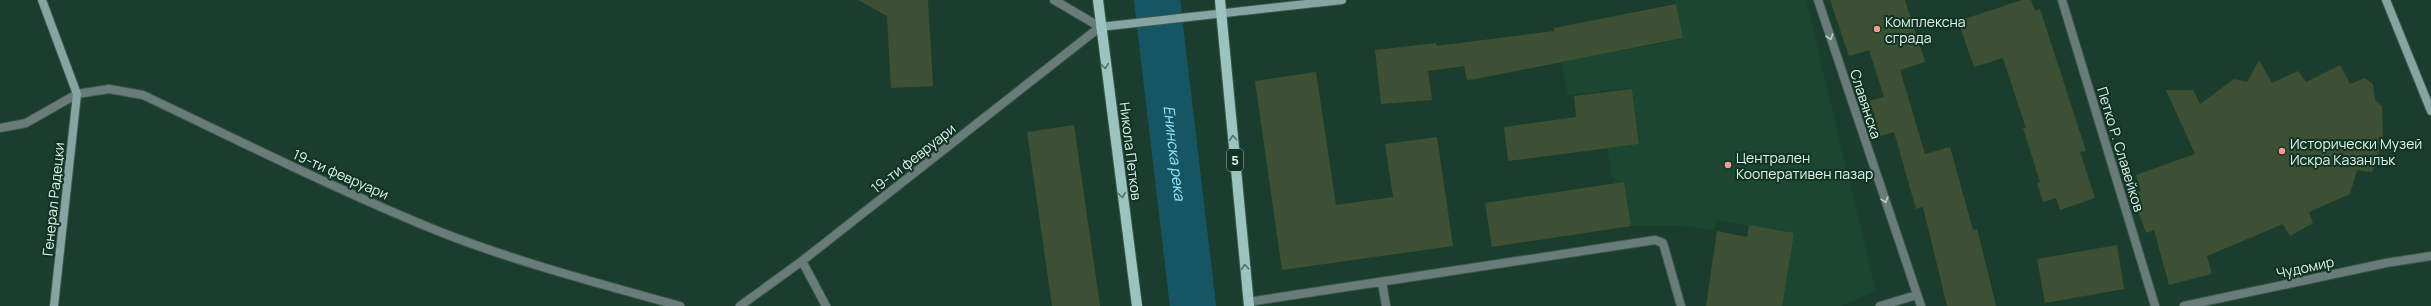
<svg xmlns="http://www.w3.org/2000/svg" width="2431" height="306" viewBox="0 0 2431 306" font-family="Manrope,sans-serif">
<rect width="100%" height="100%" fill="#1b3d2e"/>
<path fill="#1b4632" d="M1675,0H1806L1876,291L1841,306H1750L1762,228L1717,220L1714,231L1685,226H1631L1624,183L1613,184L1607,148L1640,144L1632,88L1568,95L1561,62L1683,39Z"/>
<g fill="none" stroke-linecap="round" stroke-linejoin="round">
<path stroke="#165563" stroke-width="46" id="s1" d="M1157,0L1193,306"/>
</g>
<path fill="#3e5034" d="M858,0H928L933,86L891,88L887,16Z
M1830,0H1905L1925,62L1900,70L1925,154L1950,147L1973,230L1977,229L1996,306H1947L1923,207L1916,209L1894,132L1880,136L1870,101L1884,97L1869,50L1849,56Z
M2022,0H2031L2035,11L2040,9L2086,151L2080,152L2095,198L2060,210L2056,198L2043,202L2037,183L2040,182L2023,128H2026L2003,58L1974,67L1958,21Z
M1676,4L1683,38L1481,78L1467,80L1464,66L1428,71L1432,100L1381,104L1375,50L1436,43L1437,46L1554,31V28Z
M2259,60L2272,83L2298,71L2306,82L2340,65L2350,84L2365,78L2373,84L2375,100L2382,106L2383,140L2372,172L2357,170L2350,194L2309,212L2313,223L2290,236L2283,224L2207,256L2212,274L2169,285L2154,230L2146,233L2132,194L2141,191L2136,175L2195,154L2166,90H2193L2200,104L2234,79L2247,82Z
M1316,72L1336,205L1393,197L1385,144L1437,137L1453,246L1282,270L1255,81Z
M1632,89L1639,144L1508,161L1504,127L1576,117L1574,96Z
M1074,125L1100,306H1052L1027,132Z
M1624,182L1631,226L1492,247L1485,203Z
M1749,225L1794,233L1782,306H1706L1717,231L1747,237Z
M2117,245L2124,289L2045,303L2037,259Z"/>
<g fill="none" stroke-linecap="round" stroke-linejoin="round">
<g stroke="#3b5a4c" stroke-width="10">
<path id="street" d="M1818,0L1921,306
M2062,0L2155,306
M0,128L26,123L77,94L109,89L143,95C242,142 341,192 443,233C520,263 601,284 680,306
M802,261L826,306
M1382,282L1386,306
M1248,302L1655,240L1663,243L1681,306
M740,306L802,261L1100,27L1054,0
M1880,306L1917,295
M2184,306L2386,263L2431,256"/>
</g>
<g stroke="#3b5a4c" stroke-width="10">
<path id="secondary" d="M42,0L77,94L54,306
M2386,0L2431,111
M1100,27L1342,0"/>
</g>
<g stroke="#3b5a4c" stroke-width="12">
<path id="primary" d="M1098,0L1137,306
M1220,0L1249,306"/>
</g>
<use href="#street" stroke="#6a7c7a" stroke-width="8"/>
<use href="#secondary" stroke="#86a4a1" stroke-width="8"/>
<use href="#primary" stroke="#9bc3bf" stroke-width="10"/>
</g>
<defs><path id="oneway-chevron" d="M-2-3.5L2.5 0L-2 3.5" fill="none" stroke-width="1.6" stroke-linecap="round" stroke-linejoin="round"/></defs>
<g stroke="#bdd0c8">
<use href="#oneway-chevron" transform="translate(1830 37) rotate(72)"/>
<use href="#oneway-chevron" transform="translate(1885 200) rotate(72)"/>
</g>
<g stroke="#4f746a">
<use href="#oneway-chevron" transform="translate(1105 66) rotate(83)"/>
<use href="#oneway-chevron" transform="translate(1233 138) rotate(-95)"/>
<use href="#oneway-chevron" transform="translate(1122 195) rotate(83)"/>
<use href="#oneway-chevron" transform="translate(1245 267) rotate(-95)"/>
</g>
<g fill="#f59c93" stroke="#103324" stroke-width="1.5">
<circle cx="1877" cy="29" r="4"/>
<circle cx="2282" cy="151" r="4"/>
<circle cx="1728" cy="165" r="4"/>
</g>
<g text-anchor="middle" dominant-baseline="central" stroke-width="4" stroke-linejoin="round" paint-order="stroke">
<rect fill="#103324" stroke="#a2baae" stroke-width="1" x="1227" y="149" width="16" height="22" rx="3"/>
<g font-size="13" font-weight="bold" fill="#e0f4e9">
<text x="1235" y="160">5</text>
</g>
<g font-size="14" fill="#e0f4e9" stroke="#103324" text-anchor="start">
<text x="1885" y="21">Комплексна<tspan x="1885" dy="16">сграда</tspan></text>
<text x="2290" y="143">Исторически Музей<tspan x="2290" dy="16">Искра Казанлък</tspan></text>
<text x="1736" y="157">Централен<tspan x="1736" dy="16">Кооперативен пазар</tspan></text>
</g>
<g font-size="14" fill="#e0f4e9" stroke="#103324">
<text transform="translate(1866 104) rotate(72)">Славянска</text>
<text transform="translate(2121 149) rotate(73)">Петко Р. Славейков</text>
<text transform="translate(1131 151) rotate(83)">Никола Петков</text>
<text transform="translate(913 158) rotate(-38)">19-ти февруари</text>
<text transform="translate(341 174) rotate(24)">19-ти февруари</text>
<text transform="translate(53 199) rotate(-84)">Генерал Радецки</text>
<text transform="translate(2305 267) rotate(-12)">Чудомир</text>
</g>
<g font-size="15" font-style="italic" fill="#97e7fc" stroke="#103324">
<text stroke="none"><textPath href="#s1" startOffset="154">Енинска река</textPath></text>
</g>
</g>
</svg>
